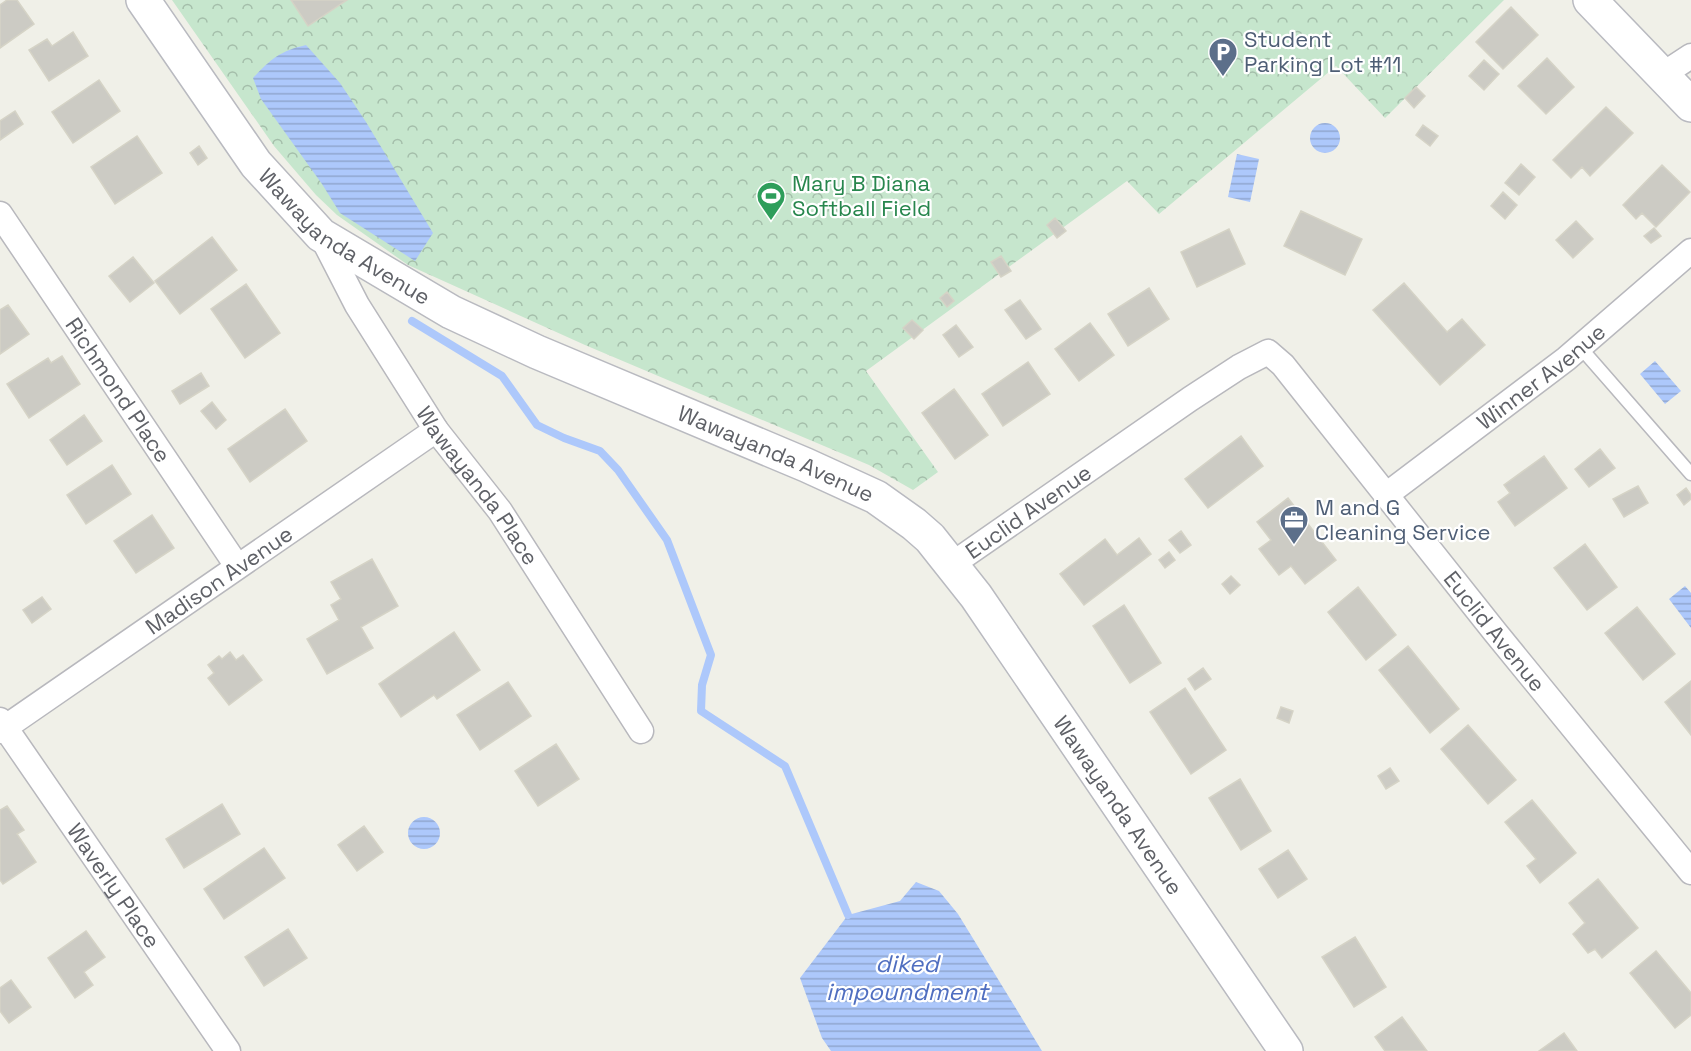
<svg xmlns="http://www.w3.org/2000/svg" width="1691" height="1051" viewBox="0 0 1691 1051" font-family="'Space Grotesk',sans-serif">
<defs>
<pattern id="park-crowns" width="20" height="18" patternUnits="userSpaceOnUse" patternTransform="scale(1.5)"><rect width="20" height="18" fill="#c6e6cd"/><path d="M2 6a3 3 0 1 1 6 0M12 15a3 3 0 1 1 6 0" fill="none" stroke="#a4beaa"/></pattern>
<pattern id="water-rules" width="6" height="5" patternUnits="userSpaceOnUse" patternTransform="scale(1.5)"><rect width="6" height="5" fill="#adc8fb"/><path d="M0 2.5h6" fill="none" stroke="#90a6cf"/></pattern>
</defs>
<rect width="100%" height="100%" fill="#f0f0e8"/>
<path fill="url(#park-crowns)" d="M172,0H1504L1385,118L1336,66L1159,214L1127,181L866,371L938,472L913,490L869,465L585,345L408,265L337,215L316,195L274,146Z"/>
<path fill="url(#water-rules)" d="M306,45L340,83L366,122L433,233L415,261L340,213L322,184L261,99L253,78C271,59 280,51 306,45Z
M1310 138a15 15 0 1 1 30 0a15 15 0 1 1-30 0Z
M1237,154L1259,159L1250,202L1228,197Z
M1655,361L1681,391L1665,404L1640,374Z
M1685,586L1691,593V628L1669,599Z
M408 833a16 16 0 1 1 32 0a16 16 0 1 1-32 0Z
M916,882L939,891L958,914L1042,1051H831L822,1038L800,978L848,915L900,901Z"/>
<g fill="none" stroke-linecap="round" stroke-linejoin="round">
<path stroke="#adc8fb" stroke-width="8" d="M412,321L502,376L537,425L564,438L600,451L618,470L667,540L711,655L702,685L701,711L785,766L848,915"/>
</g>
<path fill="#cccbc4" stroke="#d5d3c6" stroke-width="1.5" d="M7,0H17L34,24L0,48V5Z
M291,0H347L308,26Z
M1511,7L1538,35L1503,69L1476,42Z
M73,32L88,56L49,81L29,50L47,39L52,46Z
M1547,58L1574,87L1546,114L1518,86Z
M1484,60L1499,74L1484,90L1469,76Z
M99,80L120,111L73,143L52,112Z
M1416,87L1425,96L1414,108L1405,98Z
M1606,107L1633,133L1590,176L1582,167L1571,178L1553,160Z
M15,111L23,124L0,140V121Z
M1423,125L1438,136L1430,146L1416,135Z
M137,136L162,173L115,204L91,167Z
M199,146L207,158L198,165L190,153Z
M1521,164L1535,177L1519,195L1505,183Z
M1662,165L1690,192L1656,227L1642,213L1636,219L1623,205Z
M1503,192L1517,205L1505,219L1491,206Z
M1301,211L1362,239L1345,275L1284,246Z
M1055,218L1066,231L1057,238L1047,225Z
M1576,221L1593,239L1573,258L1556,240Z
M1654,228L1661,236L1651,243L1644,236Z
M1229,229L1245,264L1197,287L1181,252Z
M212,237L237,270L180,314L155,281Z
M1001,256L1011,271L1001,277L991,262Z
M133,257L154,283L130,302L109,276Z
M1404,283L1447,332L1462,319L1485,345L1440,385L1373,310Z
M246,284L280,333L245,358L211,309Z
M1149,288L1169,319L1128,346L1108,314Z
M947,292L954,301L947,307L940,298Z
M1020,300L1041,329L1026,339L1005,310Z
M8,305L29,334L0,354V310Z
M912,320L923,330L914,339L903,328Z
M1090,323L1114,355L1079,381L1055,349Z
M956,325L973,347L959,357L943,335Z
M62,356L80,384L29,418L7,384L48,358L51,363Z
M1028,362L1050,394L1003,426L982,394Z
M201,373L209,386L180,404L172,391Z
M954,389L988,435L955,459L922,413Z
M212,402L226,420L216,429L201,411Z
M285,409L307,441L250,482L228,449Z
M84,415L102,441L67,465L50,440Z
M1241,436L1263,466L1208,508L1185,479Z
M1600,449L1615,468L1589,487L1575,469Z
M1544,456L1567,488L1515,526L1498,502L1510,493L1504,485Z
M112,465L131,494L86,524L67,495Z
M1638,486L1648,503L1624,517L1613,499Z
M1686,488L1691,495V499L1684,505L1677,495Z
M1288,498L1336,560L1305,584L1291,566L1279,575L1259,549L1271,540L1257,522Z
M152,515L174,548L136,573L114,541Z
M1181,531L1191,545L1180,553L1169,540Z
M1139,538L1151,554L1084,605L1060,574L1105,539L1117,555Z
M1585,544L1617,587L1587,610L1554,568Z
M1169,552L1175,560L1165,568L1159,560Z
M372,559L398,606L361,627L373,648L327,674L307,639L339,620L331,605L341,599L331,582Z
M1231,576L1240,585L1230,594L1222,584Z
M1358,587L1396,635L1366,660L1328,612Z
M42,597L51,609L32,623L23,610Z
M1124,605L1161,663L1130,683L1093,626Z
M1637,607L1675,654L1643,680L1605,633Z
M454,632L480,670L437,699L434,695L401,717L379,684Z
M1408,646L1459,709L1430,733L1379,670Z
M230,652L236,660L243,655L262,680L229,705L208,678L214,673L208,665L219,656L222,659Z
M1203,668L1211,679L1195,690L1188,679Z
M1691,681V735L1665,702Z
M508,682L531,716L480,750L457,715Z
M1185,688L1226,750L1191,774L1150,712Z
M1281,707L1293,711L1289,723L1277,718Z
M1468,725L1516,780L1488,804L1441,749Z
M556,744L579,779L538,806L515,771Z
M1390,768L1399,781L1386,789L1378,776Z
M1240,779L1271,831L1241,850L1209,798Z
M1532,800L1576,853L1540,883L1527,866L1536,859L1505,822Z
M222,804L240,834L184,868L166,839Z
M7,806L24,830L17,834L36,862L3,884L0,880V810Z
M364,826L383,852L357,871L338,845Z
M264,848L285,878L224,919L204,889Z
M1288,850L1307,879L1278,898L1259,869Z
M1598,879L1638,928L1602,958L1595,949L1588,953L1573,934L1585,923L1569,903Z
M288,929L307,958L264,986L245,957Z
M86,931L105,957L84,972L93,985L75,998L48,958Z
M1355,937L1386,987L1354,1007L1322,957Z
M1656,951L1691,993V1015L1675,1028L1630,973Z
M11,980L31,1007L9,1023L0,1011V988Z
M1402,1017L1427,1051H1385L1375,1037Z
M1564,1033L1577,1051H1539Z"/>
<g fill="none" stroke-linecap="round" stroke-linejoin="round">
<g stroke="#b8b8bd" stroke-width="15">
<path id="lane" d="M1580,347L1691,474"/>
</g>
<g stroke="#b8b8bd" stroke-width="27">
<g id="street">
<path d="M1662,75L1691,56"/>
<path id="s1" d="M0,214L237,566"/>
<path id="s2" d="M321,235L357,305L436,430L500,511L641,731"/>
<path id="s3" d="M1386,495L1566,359L1691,251"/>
<path id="s4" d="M951,565L1190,399L1239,367L1268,352L1283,365L1495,632L1691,872"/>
<path id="s5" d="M0,720L228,1051"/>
<path id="s6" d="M0,731L436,430"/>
</g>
</g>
<g stroke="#b9bac0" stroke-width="36">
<g id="secondary">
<path id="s7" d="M143,0L256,164L321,235L451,312L537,352L806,465L876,497L914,524L930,538L976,596L1286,1051"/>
<path d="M1590,0L1691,105"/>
</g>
</g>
<use href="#lane" stroke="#fff" stroke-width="12"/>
<use href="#street" stroke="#fff" stroke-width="24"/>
<use href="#secondary" stroke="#fff" stroke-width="33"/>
</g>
<defs>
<g id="parking-pin" transform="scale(1.5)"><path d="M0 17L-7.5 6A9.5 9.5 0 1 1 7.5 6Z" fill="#5c6f8a" stroke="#fff"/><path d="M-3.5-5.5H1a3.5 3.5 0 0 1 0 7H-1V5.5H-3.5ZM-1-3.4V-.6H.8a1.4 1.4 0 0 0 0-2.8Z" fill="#fff"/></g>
<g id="stadium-pin" transform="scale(1.5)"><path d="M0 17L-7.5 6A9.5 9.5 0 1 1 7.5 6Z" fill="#2e9e5b" stroke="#fff"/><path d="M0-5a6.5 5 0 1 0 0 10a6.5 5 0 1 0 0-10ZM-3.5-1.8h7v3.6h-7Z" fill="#fff"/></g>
<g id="office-pin" transform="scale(1.5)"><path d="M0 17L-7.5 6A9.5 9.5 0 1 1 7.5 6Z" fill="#5c6f8a" stroke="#fff"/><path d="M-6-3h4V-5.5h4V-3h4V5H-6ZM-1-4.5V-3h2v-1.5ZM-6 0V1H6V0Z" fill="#fff"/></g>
</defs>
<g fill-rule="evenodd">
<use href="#parking-pin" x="1223" y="52"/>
<use href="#stadium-pin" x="771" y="196"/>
<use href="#office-pin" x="1294" y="520"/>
</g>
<g text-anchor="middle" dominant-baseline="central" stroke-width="4.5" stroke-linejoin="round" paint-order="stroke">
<g font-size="22" fill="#4e5e75" stroke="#fff" text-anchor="start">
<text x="1244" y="39">Student<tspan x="1244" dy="25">Parking Lot #11</tspan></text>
<text x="1315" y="507">M and G<tspan x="1315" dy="25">Cleaning Service</tspan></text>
</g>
<g font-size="22" fill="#27864d" stroke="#fff" text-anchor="start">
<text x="792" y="183">Mary B Diana<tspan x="792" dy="25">Softball Field</tspan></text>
</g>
<g font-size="22" fill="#5f6167" stroke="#fff">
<text stroke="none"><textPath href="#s7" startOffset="315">Wawayanda Avenue</textPath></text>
<text stroke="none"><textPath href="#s3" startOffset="195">Winner Avenue</textPath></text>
<text stroke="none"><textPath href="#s1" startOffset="212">Richmond Place</textPath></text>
<text stroke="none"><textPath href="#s7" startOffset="801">Wawayanda Avenue</textPath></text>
<text stroke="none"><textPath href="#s2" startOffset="296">Wawayanda Place</textPath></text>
<text stroke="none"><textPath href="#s4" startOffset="94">Euclid Avenue</textPath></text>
<text stroke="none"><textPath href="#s6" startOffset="266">Madison Avenue</textPath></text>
<text stroke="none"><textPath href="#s4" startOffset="742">Euclid Avenue</textPath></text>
<text stroke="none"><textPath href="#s7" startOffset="1305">Wawayanda Avenue</textPath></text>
<text stroke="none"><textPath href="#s5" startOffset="201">Waverly Place</textPath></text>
</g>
<g font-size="24" font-style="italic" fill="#4f6ec0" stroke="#fff">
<text x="907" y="963">diked<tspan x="907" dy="28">impoundment</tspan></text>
</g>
</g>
</svg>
